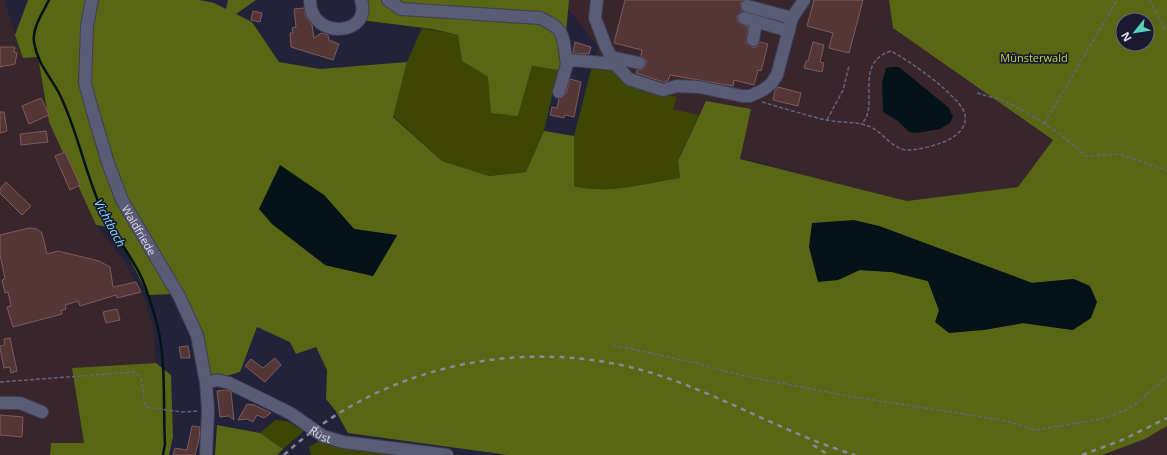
<svg xmlns="http://www.w3.org/2000/svg" width="1167" height="455" viewBox="0 0 1167 455" font-family="'Open Sans',sans-serif">
<rect width="100%" height="100%" fill="#22223a"/>
<path fill="#39262c" d="M0,0H4L23,58L38,57L49,122L96,225L125,262L146,302L153,327L156,363L72,368L84,443H51L50,455H0Z
M569,0H889L893,28L1053,140L1018,187L907,201L740,158L751,109L706,101L699,115L673,109L676,97L628,85L615,71L592,66L598,47L567,7Z
M1167,426V455H1102L1145,439Z"/>
<path fill="#3d4603" d="M422,28L458,35L462,61L488,77L518,116L532,66L558,70L544,131L526,172L489,176L442,161L393,116L407,62Z
M592,66L615,71L628,85L677,97L673,109L699,115L678,161L680,178C647,183 607,195 574,186V136Z
M275,420L287,421L304,431L283,449L260,433Z
M319,441L341,448L458,455H311L309,447Z"/>
<path fill="#596614" fill-rule="evenodd" d="M28,0H199L214,3L226,9L228,0H256L236,14L252,22L279,62L320,69L407,62L393,117L442,161L489,176L526,172L544,131L574,136V186C607,195 646,183 680,178L678,161L706,101L751,109L740,159L907,201L1018,187L1053,140L893,28L889,0H1167V426L1145,439L1102,455H508L348,433L335,410L326,399L327,370L316,347L296,354L290,342L257,327L240,372L213,380L200,336L172,294L148,295L114,228L96,225L49,122L38,57L23,58L15,35ZM1123,20H1147V44H1123ZM324,195L354,229L397,236L373,276L325,265ZM879,226L1032,283L1074,279L1073,330L1023,323L983,330L939,310L928,281L892,272L860,270Z
M367,0H569L564,56L558,70L532,66L518,116L491,113L488,77L462,61L458,35L432,29L361,20Z
M156,363L171,375L173,437L169,455H50L51,443H84L72,368Z
M217,425L260,433L283,449L277,455H215Z"/>
<path fill="#031318" d="M892,67H899L949,108L953,117L950,123L940,129L917,133L909,132L898,121L883,112L882,83L886,68Z
M280,165L324,195L354,229L397,235L373,276L325,265L272,224L259,209Z
M854,220L879,226L1032,283L1074,279L1090,286L1097,302L1091,318L1073,330L1023,323L983,330L949,333L935,322L939,310L928,281L892,272L860,270L838,280L818,282L809,247L812,223Z"/>
<g fill="none" stroke-linecap="round" stroke-linejoin="round">
<path stroke="#031318" stroke-width="2.5" d="M49,0C43,12 32,28 34,42C37,63 50,76 59,93C78,131 85,174 103,213C115,238 136,260 145,286C150,301 156,317 159,333C166,369 163,407 165,444L163,455"/>
</g>
<path fill="#553636" stroke="#7e5c5b" d="M625,0H743L740,4L742,11L737,16V19L739,23L748,27L746,43L752,47H756L760,42L768,44L761,71L758,70L754,85L734,80L733,86L670,75L668,81L663,82L636,73L637,70H642L646,65V60L641,56L642,50L614,43Z
M814,0H863L849,53L829,48L833,33L807,26Z
M304,8L306,17L312,25L314,38L321,33L328,35L329,40L339,44L333,60L291,47L290,33H293L292,28L296,27L294,9Z
M253,11L262,13L260,22L251,20Z
M575,42L591,47L589,54L573,53Z
M813,42L824,45L820,62L824,63L822,72L804,68L806,61H808Z
M0,47H15L14,52L17,53L15,64L0,67Z
M570,79L581,82L574,117L565,115L564,118L550,115L552,107L557,108L559,99L566,94Z
M778,87L801,93L798,106L773,100L775,91Z
M41,98L49,115L29,124L22,106Z
M0,112H4L7,131L0,133Z
M46,131L48,142L21,145L20,134Z
M65,152L80,185L70,190L55,156Z
M6,182L31,206L22,215L0,193V189Z
M29,228L37,229L42,233L47,254L58,251L99,261L110,267L113,287L136,282L141,292L117,298L116,295L80,306L78,301L65,305L66,309L61,311L62,314L13,327L7,307L11,306L8,292L5,293L2,280L5,279L0,255V235Z
M117,309L120,320L106,323L103,312Z
M10,338L17,371L11,373L10,367L4,368L0,348V346L5,345L4,339Z
M188,346L190,358H181L179,347Z
M275,358L281,365L265,382L245,366L251,359L263,368Z
M226,390L231,392L234,420L229,416L220,417L217,391Z
M247,404L254,405L271,413L264,418L257,415L253,422L247,419L238,420Z
M0,415L23,417L22,437L0,435Z
M192,426L200,427L199,440L195,455H173L175,448L187,450Z"/>
<g fill="none" stroke-linecap="round" stroke-linejoin="round">
<g stroke="#3e3e52" stroke-width="14">
<g id="minor">
<path id="s1" d="M92,0L87,26L85,83L92,109L108,163L122,200L179,296L197,335L206,383L208,410L206,455"/>
<path d="M310,0C309,40 373,37 361,0"/>
<path d="M388,0L401,9L540,18C567,30 562,36 567,64"/>
<path d="M597,0L595,18L606,47L615,64L629,79L663,90L677,86L699,87L742,96H750L763,90L771,84L777,75L792,18L804,0"/>
<path d="M747,6L792,18"/>
<path d="M744,18L789,31"/>
<path d="M753,40L756,22"/>
<path d="M611,57L639,63"/>
<path d="M559,92L567,64L571,60L615,64"/>
<path id="s2" d="M206,383L217,380L229,383L290,413L323,436L343,442L447,455"/>
<path d="M0,403H20L42,412"/>
</g>
</g>
<path stroke="#64647a" stroke-width="1.5" stroke-dasharray="4 2" stroke-linecap="butt" d="M1149,0L1167,32
M977,93C986,96 996,98 1004,101C1031,113 1065,136 1086,156L1119,154L1167,170
M762,102C783,108 805,115 826,120C841,123 857,121 871,127C883,133 893,149 906,150C916,151 942,144 950,139C959,134 967,126 965,115C962,97 907,59 891,51C852,63 881,108 861,124
M827,120L843,90L849,66
M1044,124L1117,0
M613,345L695,363L740,375L848,396L1002,420L1036,430L1089,421L1108,417L1124,411L1137,403L1167,377
M0,382L135,372L141,377L145,407L182,412L198,411"/>
<use href="#minor" stroke="#5a5b76" stroke-width="12"/>
<path stroke="#88899c" stroke-width="2.5" stroke-dasharray="5 5" stroke-linecap="butt" d="M813,445L829,455
M284,455C382,364 528,334 655,374C724,396 786,434 855,455
M1082,455L1122,440L1167,418"/>
</g>
<g text-anchor="middle" dominant-baseline="central" stroke-width="3.5" stroke-linejoin="round" paint-order="stroke">
<g font-size="11" fill="#bdd54e" stroke="#191930">
<text x="1034" y="57">Münsterwald</text>
</g>
<g font-size="11" fill="#dddeee" stroke="#191930">
<text stroke="none"><textPath href="#s1" startOffset="241">Waldfriede</textPath></text>
<text stroke="none"><textPath href="#s2" startOffset="129">Rüst</textPath></text>
</g>
<g font-size="12" font-style="italic" fill="#83ddfc" stroke="#191930">
<text transform="translate(110 223) rotate(62)">Vichtbach</text>
</g>
</g>
<g transform="translate(1135 32) rotate(240)"><circle r="19" fill="#191930" stroke="#67687c"/>
<path d="M0-3L7 15L0 10L-7 15Z" fill="#5bcebc"/>
<text y="-6" font-size="11" font-weight="bold" text-anchor="middle" fill="#dddeee">N</text>
</g>
</svg>
